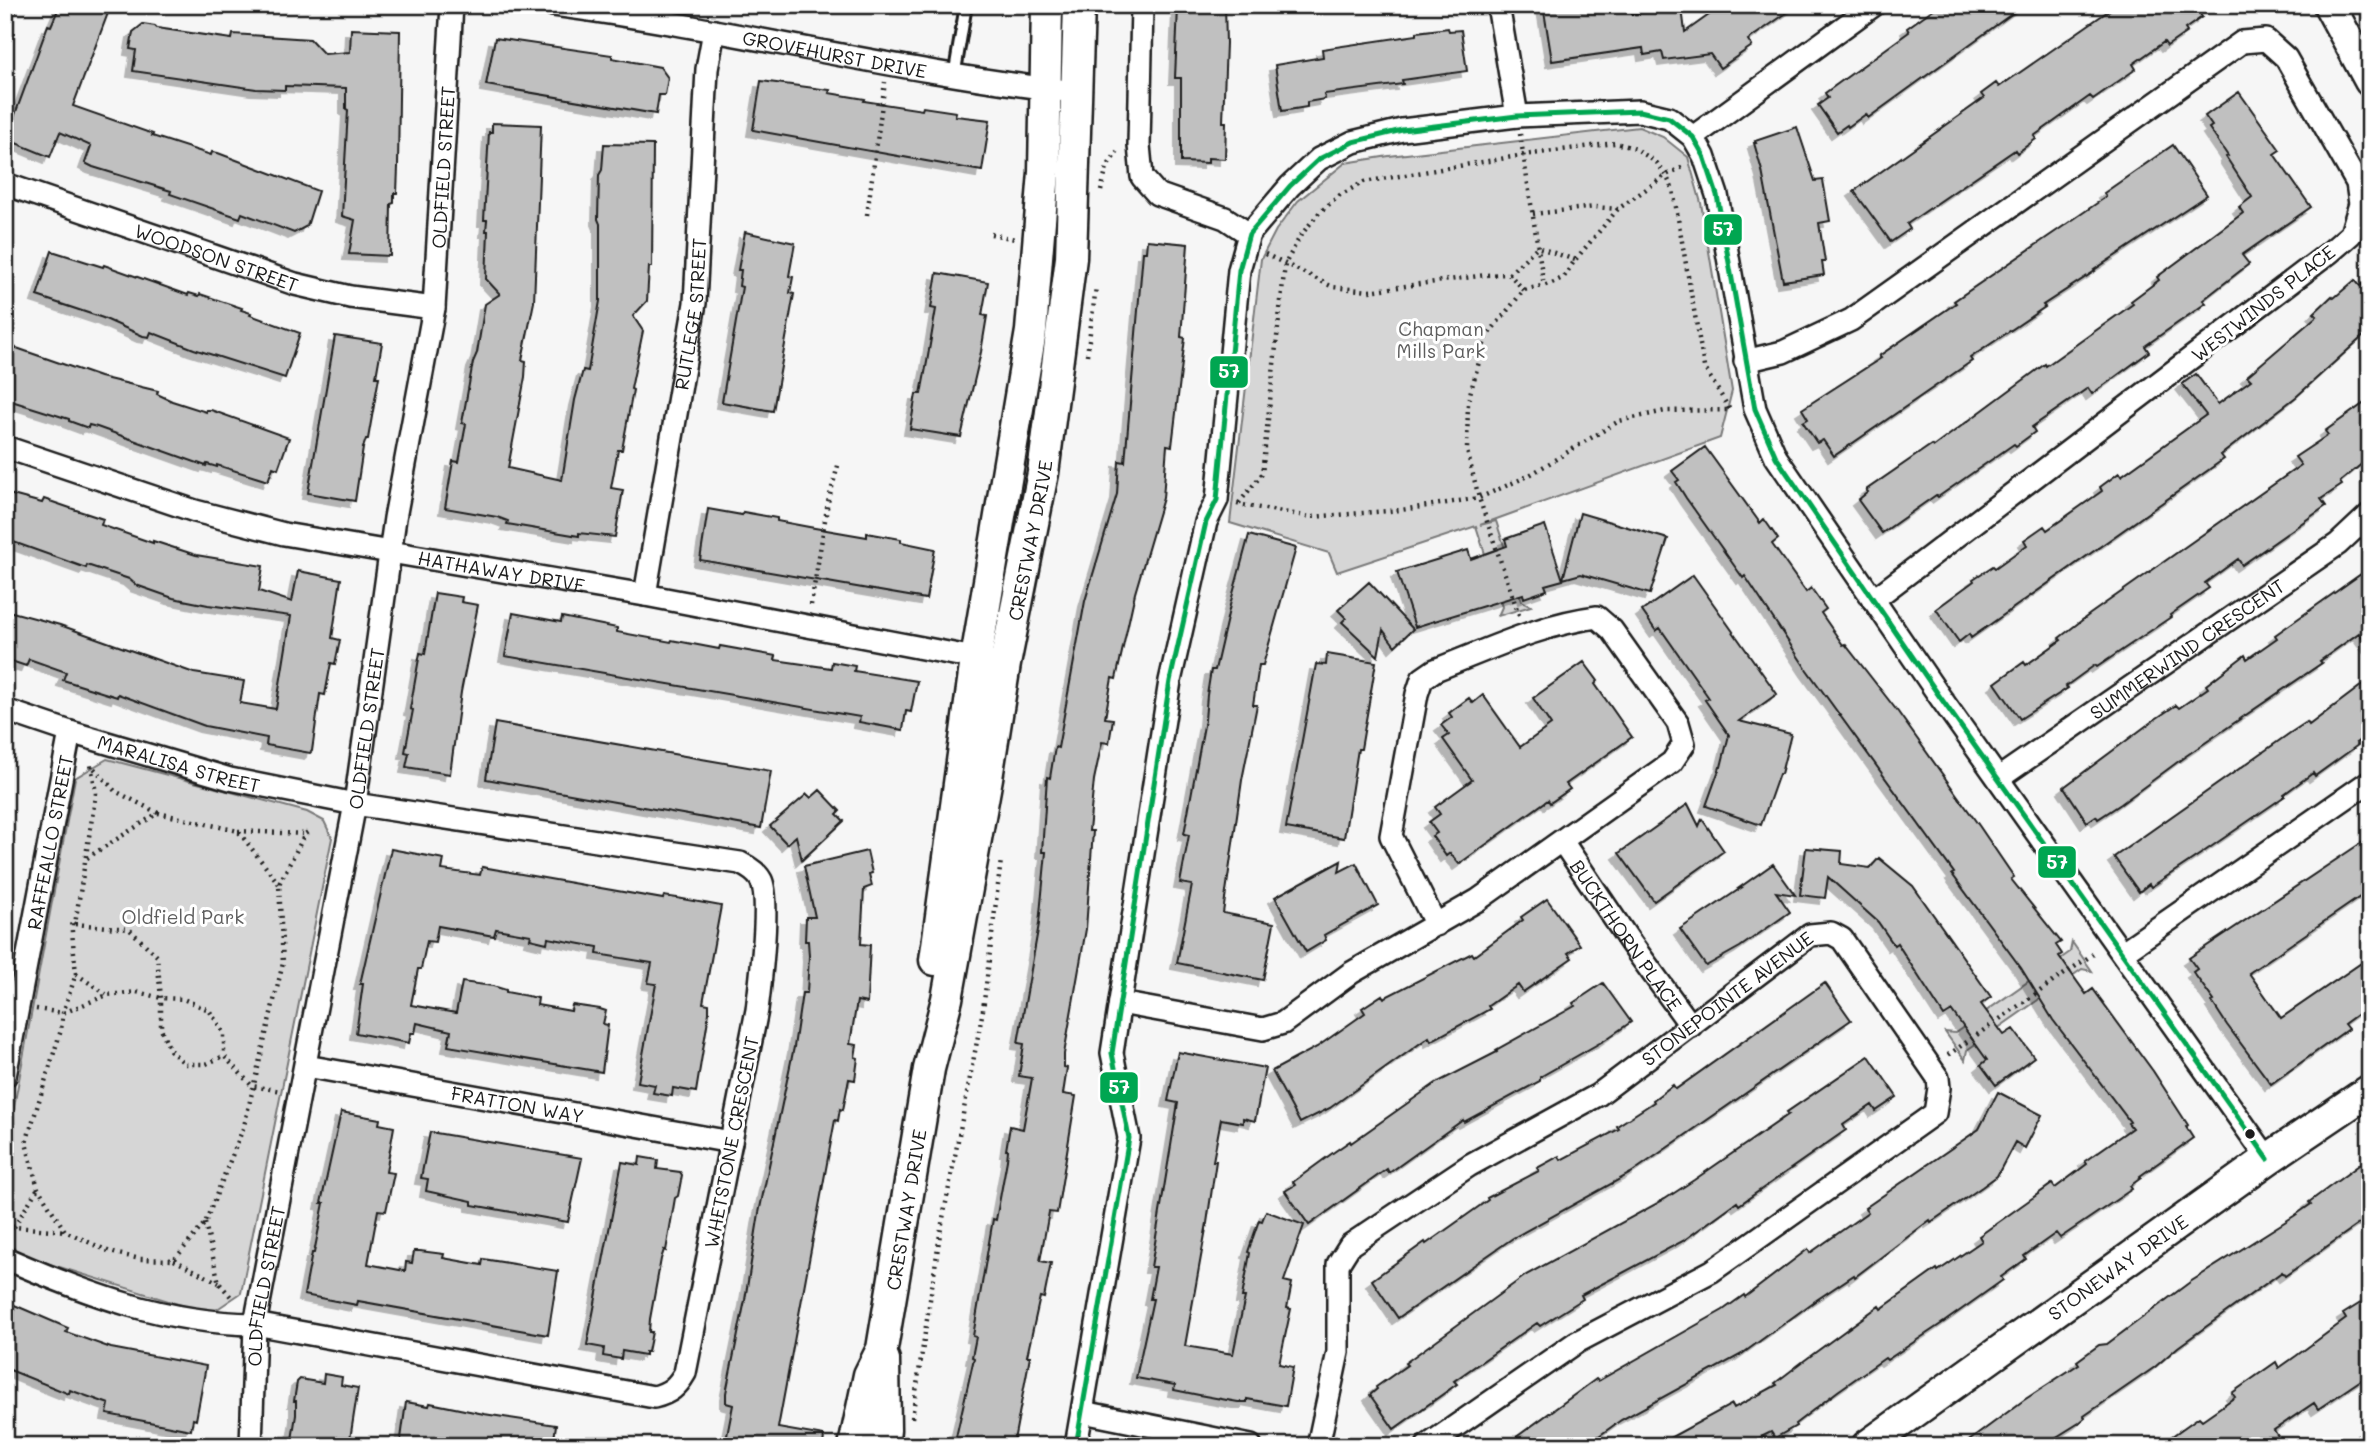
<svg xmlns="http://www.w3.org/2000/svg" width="2375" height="1451" viewBox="0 0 2375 1451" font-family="Mali,sans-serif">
<defs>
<filter id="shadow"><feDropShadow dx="-6" dy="6" stdDeviation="0" flood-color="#0004"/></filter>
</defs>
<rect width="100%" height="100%" fill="#f6f6f6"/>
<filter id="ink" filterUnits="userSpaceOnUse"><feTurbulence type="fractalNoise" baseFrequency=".0143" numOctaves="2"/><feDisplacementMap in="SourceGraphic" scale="14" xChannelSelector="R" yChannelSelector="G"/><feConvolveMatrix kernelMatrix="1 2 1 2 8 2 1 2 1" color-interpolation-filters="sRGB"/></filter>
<g filter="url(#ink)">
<path fill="#d6d6d6" stroke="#797979" stroke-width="2" d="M1639,127L1663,137L1688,157L1701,203L1732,391L1720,438L1480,525L1496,521L1522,601L1531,606L1498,616L1502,607L1476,526L1337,572L1329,553L1230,523L1261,259L1276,230L1298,201L1345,163L1389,156Z
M1053,217L1057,244L1049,356L1006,592L997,614Z
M107,759L307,812L324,821L332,838L241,1293L210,1314L5,1250V1155L75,778Z
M2072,942L2092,971L2082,969L1967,1050L1965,1060L1945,1032L1955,1033L2070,952Z"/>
<path fill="#c0c0c0" stroke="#1c1c1c" stroke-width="2" filter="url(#shadow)" d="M60,5H111L73,106L153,134L152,136L211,155L212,152L218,153L318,191L307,226L294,233L242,213L240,218L170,194L171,191L93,167L85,163L91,146L60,132L50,157L6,139L48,25L51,26Z
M1183,5H1225L1226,43L1223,122H1226L1225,159L1208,158V163L1181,162V78H1175L1178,7H1183Z
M1543,5H1631L1632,14L1682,8L1685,32L1723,5H1798L1748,40L1752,46L1720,68L1710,54L1664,60L1662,52L1644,55L1643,48L1552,61Z
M1939,5H2024L1868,118L1866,114L1848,127L1847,125L1837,132L1818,105L1828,98L1825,93L1909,32L1907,28Z
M2117,5H2194L2202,17L2185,29L2187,32L2167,46L2164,42L2133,64L2136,69L2093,99L2090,96L2034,136L2036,139L2017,153L2015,150L1907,224L1910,229L1891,242L1854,191L1984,98L1981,94L1996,83L1999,87Z
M143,24L155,26L157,28L232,39L233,34L310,39L324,54L350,52L351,29L400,31L398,167L397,193H394V203L391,204L390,256L349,254L355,220L342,216L348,110L346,109V88L285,86V90L256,89L133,71L136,50L130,49L133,32Z
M1448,28L1449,31L1461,30L1467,71L1402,80L1403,84L1324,94L1325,99L1307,102V107L1282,111L1275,65L1323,57L1322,49L1417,35V32Z
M495,38L612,55V58L660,67L668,78L665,95H659L656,114L486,85Z
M761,81L830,90L829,93L865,99L864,101L922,110L923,107L956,112L955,116L990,120L982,171L753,130Z
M2239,92L2280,150L2274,154L2311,207L2242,255L2249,264L2203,300L2206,303L2145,346L2149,352L2092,394L2088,388L2032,427L2035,432L2016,446L2014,444L1938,497L1936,495L1882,533L1858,500L1868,492L1866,490L1931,445L1933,447L2045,364L2046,366L2133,304L2131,301L2159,280L2157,277L2243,213L2239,207L2252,197L2226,157L2228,156L2209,128L2212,126L2205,116Z
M492,123L541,125L534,302L522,360L526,361L525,377L508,468L562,480L575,400L583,370L588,371L600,301V224L598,219L599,175L602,170L604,144L653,145L652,267H649L647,301L633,316L643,331L631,389L633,390L622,450H618L611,488L623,490L615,537L579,533V536L507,524L508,521L497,517L445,508L453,461L459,462L466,424L462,423L473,362L477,353L485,304L500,294L486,279L488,231H486L487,220H484L489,132H492Z
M1797,127L1815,181L1823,180L1830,221L1819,223L1825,262H1822L1824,275L1783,281L1762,171L1754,143H1756L1755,141Z
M2173,145L2207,195L2094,270L2095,271L2043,305L2045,307L1970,358L1972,361L1834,456L1823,440L1817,443L1803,422L1808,419L1802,409L1881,358L1879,356L1956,303L1954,301L2106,197L2104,193Z
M745,232L795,243L789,276L793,277L790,293L794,294L773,411L722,402L742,287L739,286L741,270H738Z
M1147,240L1188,244L1181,337L1185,338L1172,446L1167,445L1163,498L1135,593L1116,679L1112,678L1105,718L1113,719L1109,743L1102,742L1094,780L1089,831H1093L1086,929L1064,1054V1067L1067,1068L1063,1094L1076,1096L1057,1213L1049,1212L1040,1261L1051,1263L1044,1298L1040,1297L1027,1356H1030L1013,1446H954L974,1358L972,1357L976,1337L973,1336L993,1219L996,1220L1007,1160L1008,1150H1006L1010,1126L1023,1129L1032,1078L1019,1076L1024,1044L1018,1043L1039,924L1046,852H1042L1047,777L1050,778L1055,747L1058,748L1085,601L1117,494L1119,461L1125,462L1143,252H1146Z
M52,251L103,267L104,265L188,295L189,293L199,296L200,294L242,308L241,310L251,313L250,315L300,333L285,378L194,349L151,332L149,337L143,336L103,318L37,296Z
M937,273L988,282L982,315L987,316L981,352L961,437L910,429L916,394H921L927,362L936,309L931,308Z
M2370,277V330L2296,397L2221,455L2224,459L1971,638L1969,634L1959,642L1936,609L1974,581L1973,579L1993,566L1995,568L2027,545L2024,540L2044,526L2047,530L2102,491L2100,487L2119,473L2121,476L2206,415L2182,384L2196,374L2218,404L2251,380L2247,376L2317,316L2314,313L2332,296L2334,298L2355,280L2360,286Z
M335,336L382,343L376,377H379L368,439H366L363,448L355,501L308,493Z
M5,344L100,377L158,391L157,394L172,401L206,412V410H211L289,438L278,469L273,467L268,481L217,465V467L207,464L206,466L97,427L89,425L88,428L69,421V419L5,399Z
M2370,399V457L2340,482L2342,485L2321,499L2326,506L2242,565L2238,559L2205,583L2209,588L2170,615L2171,617L2097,667L2095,665L2066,686L2068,688L2020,719L1995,683L2024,662L2026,665L2061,640L2059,638L2090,614L2301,465L2295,457L2328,435L2325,431Z
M1705,447L1760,523L1764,519L1778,539L1772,544L1806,592L1811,588L1826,609L1821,613L1843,645L1845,644L1898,712L1980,827L2014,877L2011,879L2061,942L2056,945L2062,954L2059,956L2086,994L2093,989L2153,1071L2188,1125L2186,1127L2193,1138L2140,1176L2141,1178L2130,1186L2132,1189L2119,1198L2060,1238L2056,1233L2024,1256L2026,1259L2001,1277L2003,1280L1944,1322L1887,1360L1885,1358L1838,1391L1795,1424L1796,1426L1775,1438L1771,1432L1743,1446H1655L1732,1404L1734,1408L1777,1385L1775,1383L1805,1360L1879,1306L1881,1309L1937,1269L1938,1271L1982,1241L1979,1236L2052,1184L2055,1188L2087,1164L2085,1161L2132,1128L2128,1123L2130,1122L2053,1020L2021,968L1952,874L1954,873L1807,670L1745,576L1743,578L1686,498L1676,482L1679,480L1672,471Z
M5,493L42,503L44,499L79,511L103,519L101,525L153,543V541L196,555L263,566L259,591L292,602L298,571L341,579L332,638L340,640L335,664L331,663L325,695L320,694L312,751L310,753L266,745L267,738L205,726L118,694L117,697L63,680L66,672L29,659L26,666L5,659V610L60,625L194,673L244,681L240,703L276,709L291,616L208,605L173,598L136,585L129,579L87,565L86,568L5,539Z
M708,509L742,515L743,512L777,518V521L809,527L867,537V533L901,539V542L935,549L926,599L700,560Z
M1580,513L1668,539L1650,594L1581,574L1563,579Z
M1545,525L1563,580L1545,585L1547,590L1524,598L1523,594L1415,627L1397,572L1468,550L1471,559L1507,546L1505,539Z
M1249,535L1296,548L1263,665H1259L1253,705H1257L1242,780L1223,913L1274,923L1263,980L1177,963L1192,885L1180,883L1189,835L1184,834L1205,720L1207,695L1211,670H1215L1231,601Z
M2361,574L2370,586V648L2359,633L2320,661L2322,663L2183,758L2121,804L2098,819L2096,816L2087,822L2064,787L2154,720L2176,705L2179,708L2208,688L2206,685L2245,655L2247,659L2277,638L2275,635Z
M1693,575L1777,694L1739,721L1791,734L1781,774H1779L1761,825L1706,806L1720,767H1721L1729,735L1705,700L1709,698L1660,628L1656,631L1642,611Z
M1369,582L1413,629L1395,646L1383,630L1378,656L1342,622L1346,618L1338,610Z
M435,593L462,597L461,602L478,605L461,692L450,774L406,767L409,753L405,752L413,710L410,709L420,653L425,654Z
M513,613L561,622L562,617L617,628V632L671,642L672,640L719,649L720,646L776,656L775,660L831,668L832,662L855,666L854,671L917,681L911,712L906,711L903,730L859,722L860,717L505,656Z
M1327,654L1376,662L1361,749H1358L1344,838L1286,828L1316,664L1326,665Z
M1584,662L1598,681L1595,684L1632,737L1566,784L1570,789L1550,803L1548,800L1459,864L1450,853L1446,856L1432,836L1437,833L1429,822L1440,814L1435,807L1472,780L1443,739L1449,735L1441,725L1452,717L1449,713L1469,698L1473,703L1483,695L1520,747L1551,725L1533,698Z
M2370,679V733L2356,743L2358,745L2315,776L2313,773L2284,794L2285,796L2205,851L2151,887L2149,884L2139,892L2114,857L2290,733L2307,722L2309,725Z
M495,723L771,771L761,828L486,779Z
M820,790L840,811L837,814L844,821L802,860L796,836L787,844L770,826L807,794L811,798Z
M1688,804L1699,826L1702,819L1724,851L1654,901L1619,853Z
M2370,837V890L2249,973L2281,1018L2370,957V1005L2344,1024L2348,1029L2271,1084L2227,1025L2212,1002L2214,1001L2193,972L2197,969L2189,958Z
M1806,848L1842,851L1841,864L1870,868L1879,858L1913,886L1991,997L1981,1004L2004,1035L2013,1029L2034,1057L1996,1085L1981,1065L1987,1060L1952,1011L1944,1016L1897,943L1894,945L1878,922L1828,877L1825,898L1800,895Z
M391,849L444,859L442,870L480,875L482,867L663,899L664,896L677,898L721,906L703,1003L709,1004V1013L696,1092L673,1088L672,1096L653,1093L655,1085L638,1082L656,984L648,983L652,963L597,954L598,947L548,938L547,943L530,939L531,935L496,929L494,936L438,926L435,942L427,941L421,969H418L411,1005L456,1013L462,982L493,986L506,990V992L538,998L537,1005L571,1011L572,1005L600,1009L606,1011L603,1024L608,1025L602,1072L448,1046L451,1031L417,1023L415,1033H411L409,1043L356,1033L363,984H360Z
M867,851L872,873L869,874L872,886L864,889L861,944L870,945L867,1003L857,1001L850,1044L857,1045L855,1057L858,1058L855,1080L849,1079L843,1110L840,1109L838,1121L835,1120L778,1428L824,1436L823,1446H725L733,1405L726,1403V1393L745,1300L759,1213L794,1047L802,993H807L809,956L808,941H805L806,917H815L804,866Z
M1341,861L1339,872L1356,863L1378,905L1324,935L1326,940L1306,952L1275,897Z
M1773,864L1795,895L1776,892L1790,912L1740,947L1706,966L1680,929L1741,888H1739Z
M1547,899L1580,945L1568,953L1572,958L1523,992L1518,985L1488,1006L1490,1009L1431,1041L1429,1037L1330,1108L1300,1123L1272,1071L1317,1047L1365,1013L1362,1008L1382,995L1384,998L1472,953L1474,956L1523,920L1521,917Z
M1603,983L1631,1022L1605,1040L1540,1077V1081L1464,1122L1463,1120L1389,1173L1387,1169L1309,1225L1285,1191L1295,1185L1293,1182L1334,1152L1350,1141L1351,1143L1436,1083L1497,1052L1496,1050L1575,1006L1573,1003Z
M1825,983L1851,1020L1631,1173L1513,1238L1398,1318L1372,1280L1425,1242L1426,1244L1488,1200L1487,1198L1539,1171L1537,1168L1559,1156L1561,1160L1619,1129L1617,1126L1654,1102L1653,1100L1673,1085L1676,1089Z
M1178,1052L1265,1068L1255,1121L1243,1118V1123L1221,1119L1213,1161H1216L1207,1223L1185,1346L1233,1354L1245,1297H1242L1250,1253L1248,1252L1259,1220L1262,1221L1266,1211L1304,1225L1284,1281L1292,1283L1287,1308L1291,1309L1279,1364L1293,1367L1286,1406L1247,1399V1402H1238L1199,1395L1174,1390L1175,1385L1136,1378L1153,1299H1150L1156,1267H1151L1178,1103L1168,1101Z
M1869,1056L1897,1097L1876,1111L1872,1105L1843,1125L1846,1130L1739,1205L1737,1202L1683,1241L1581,1295L1583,1299L1540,1326L1537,1323L1454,1381L1457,1384L1394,1429L1370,1395L1377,1389L1376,1387L1407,1365L1405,1363L1526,1275L1665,1199L1694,1180L1789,1114L1787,1112Z
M1998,1092L2042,1115L2025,1148L2015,1142L1997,1176L1982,1187L1931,1222L1930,1220L1855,1277L1854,1275L1815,1301L1742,1354L1621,1420L1585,1446H1504L1596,1379L1598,1381L1723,1310L1744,1295L1745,1297L1808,1249L1810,1253L1868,1212L1865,1208L1979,1129Z
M341,1112L380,1119L379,1124L394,1127L386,1172L394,1173L386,1211L378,1210L368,1264L405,1271L406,1262L412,1263L414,1251H420L444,1254L443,1258L482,1265L483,1259L558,1271L548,1335L358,1301L357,1305L304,1295L312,1253H314L324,1203H321Z
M430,1132L582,1158L568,1222L472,1205V1201L426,1191L428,1179L421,1178Z
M640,1157L658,1160L657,1169L680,1172L682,1175L678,1196L675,1198L666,1251L664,1250L661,1259L650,1319L649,1332H652L648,1352H645V1355L622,1351L621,1359L603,1356L604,1348L587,1345L622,1162L639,1165Z
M2370,1157V1216L2285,1276L2282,1272L2178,1347L2155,1367L2084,1416L2085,1418L2079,1423L2042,1446H1962L2024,1400L2079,1364L2077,1361L2099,1345L2107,1344L2190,1282L2294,1216L2311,1204L2309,1202Z
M2370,1297V1374L2318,1409L2314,1403L2274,1430L2279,1438L2267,1446H2158L2199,1417L2202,1420L2235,1397L2232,1393L2276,1362L2279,1368L2296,1356L2346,1319L2343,1314Z
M5,1301L68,1328L66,1332L111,1348L206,1366L196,1420L193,1419L191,1430L107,1414L109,1404L70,1390L69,1394L5,1368Z
M324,1374L342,1377L341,1385L358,1388L349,1446H291L296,1415V1401H294L297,1382L300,1379L323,1383Z
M406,1402L429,1406L430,1403L484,1414L556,1425L553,1446H400Z"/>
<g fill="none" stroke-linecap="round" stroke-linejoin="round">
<g stroke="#1c1c1c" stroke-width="16">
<path id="lane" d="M954,77L966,5"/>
</g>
<g stroke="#1c1c1c" stroke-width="26">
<g id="street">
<path id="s1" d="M554,5C729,28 900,73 1076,92"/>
<path d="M1142,5L1139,145L1142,177L1157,194L1225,218L1249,234"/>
<path d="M1498,5L1517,116"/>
<path d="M5,6V5"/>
<path d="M1693,137L1874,5"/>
<path id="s2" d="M5,184L295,284L350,297L434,308"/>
<path d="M1745,361L1783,352L1851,320L2242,42L2266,40L2286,58L2357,183L2360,204L2351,234L2329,253L1873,600"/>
<path id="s3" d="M5,447L195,511L284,534L645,595L990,661"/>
<path id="s4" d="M645,595L695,303L707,69L714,31"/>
<path id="s5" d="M5,710L70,732L230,779L355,804L740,863C748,867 757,872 761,880C771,899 760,986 757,1010L685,1373C677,1387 670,1393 654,1397L255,1324C164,1323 87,1294 5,1258"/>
<path id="s6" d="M1999,778L2338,544L2370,514"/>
<path id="s7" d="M1562,841L1630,942L1691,1026"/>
<path d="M2123,952L2370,781"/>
<path d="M1120,1003L1263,1029L1283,1023L1351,973L1478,900L1672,762L1684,744L1678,723L1612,630L1597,617C1541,624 1487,650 1435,670L1422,679L1417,694L1391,836L1436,925"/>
<path id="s8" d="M306,1066L731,1142"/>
<path id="s9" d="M5,1076L70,732"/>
<path d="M1083,1412L1251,1446"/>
<path id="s10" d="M251,1446L255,1324L355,804L395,518L434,308L452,5"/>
<path d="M1076,1446L1129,1138L1112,1053L1170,681L1206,522L1217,500L1239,270L1249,234L1290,186L1319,159L1353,142L1402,130L1517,116L1640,111L1669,118L1693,137L1704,156L1717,195L1755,409L1776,457L1940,697L2268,1159"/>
<path id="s11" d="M1318,1446L1338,1352V1264L1350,1245L1470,1165L1598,1095L1810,935L1831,933L1842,939L1938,1078L1939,1088L1935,1113L1712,1271L1577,1342L1427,1446"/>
<path d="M2364,1446L2370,1442"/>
</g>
</g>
<g stroke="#1c1c1c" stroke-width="35">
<g id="secondary">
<path d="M2329,5L2370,81"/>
<path d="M935,960L976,659L1031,331L1044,172L1047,5"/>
<path id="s12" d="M854,1446L869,1375L882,1349L929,1069L947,999L987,778L1005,664L1043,473L1071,258L1079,5"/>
<path d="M883,1446L885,1430L884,1360"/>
<path id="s13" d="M1867,1446L2268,1159L2370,1090"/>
</g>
</g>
<path stroke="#1c1c1c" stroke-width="4.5" stroke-dasharray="2 5" stroke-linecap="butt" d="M2363,119L2365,151
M1520,134L1544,286
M1101,191L1107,167L1117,152
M1533,214L1595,207L1618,209
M867,215L885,82
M991,234L1015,239
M1265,254L1333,287L1369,291L1486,275L1509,274L1524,290
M1509,274L1537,247L1575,260
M1087,355L1096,287
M1239,503L1262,474L1285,264L1301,235L1319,213L1340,195L1364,182L1524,155L1615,143L1635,148L1657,163L1666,175L1673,190L1704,367L1730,410
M1237,504L1311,517L1401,510L1479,498L1528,476L1619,421L1665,411L1730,410
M811,605L828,502L839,462
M1519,615L1479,498L1467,451L1468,401L1486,337L1524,290L1550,284L1564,277L1575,260L1618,209L1666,175L1685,166
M158,813L115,791L91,765L96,793L75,924L71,921L76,974L63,1013L61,1030L26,1143L38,1188L65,1231L110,1252L140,1259L174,1260L205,1223L244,1126L283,963L279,884L305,834L311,830
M238,831L305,834
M87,858L158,813L238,831L279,884
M75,924L129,929L157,956L161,998V1029L170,1050L185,1064H206L224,1056L252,1086L281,1091
M76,974L106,994
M36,1009L63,1013L107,995L137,992L161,998L183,999L209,1010L224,1033V1056
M1948,1055L2096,952
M205,1223L219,1283L232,1298
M14,1227L38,1188
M5,1231L14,1227L65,1231
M174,1260L219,1283
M912,1418L940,1234L983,1010L1001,860"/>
<use href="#lane" stroke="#fff" stroke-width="10"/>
<use href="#street" stroke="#fff" stroke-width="21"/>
<use href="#secondary" stroke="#fff" stroke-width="30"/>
<g stroke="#fff" stroke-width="10">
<path id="bus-1" d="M1076,1446L1129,1138L1112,1053L1170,681L1206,522L1217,500L1239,270L1249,234L1290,186L1319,159L1353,142L1402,130L1517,116L1640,111L1669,118L1693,137L1704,156L1717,195L1755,409L1776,457L1940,697L2268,1159"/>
</g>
<use href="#bus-1" stroke="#00a651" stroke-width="5"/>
</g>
</g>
<circle fill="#1c1c1c" stroke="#fff" stroke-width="2.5" cx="2250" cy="1134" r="6"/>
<g text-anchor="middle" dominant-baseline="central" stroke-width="6" stroke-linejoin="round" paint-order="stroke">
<g font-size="19" fill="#1c1c1c" stroke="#fff">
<text stroke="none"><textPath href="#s1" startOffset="285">GROVEHURST DRIVE</textPath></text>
<text stroke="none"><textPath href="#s10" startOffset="1295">OLDFIELD STREET</textPath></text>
<text stroke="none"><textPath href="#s2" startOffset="224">WOODSON STREET</textPath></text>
<text transform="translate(2263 303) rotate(-38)">WESTWINDS PLACE</text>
<text stroke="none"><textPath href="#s4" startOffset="285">RUTLEGE STREET</textPath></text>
<text stroke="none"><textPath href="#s12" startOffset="924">CRESTWAY DRIVE</textPath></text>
<text stroke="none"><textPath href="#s3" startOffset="513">HATHAWAY DRIVE</textPath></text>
<text stroke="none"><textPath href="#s6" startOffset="228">SUMMERWIND CRESCENT</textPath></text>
<text stroke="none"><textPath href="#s10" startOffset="728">OLDFIELD STREET</textPath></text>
<text stroke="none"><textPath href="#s5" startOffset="182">MARALISA STREET</textPath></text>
<text stroke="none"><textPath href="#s9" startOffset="238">RAFFEALLO STREET</textPath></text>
<text stroke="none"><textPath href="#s7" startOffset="114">BUCKTHORN PLACE</textPath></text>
<text stroke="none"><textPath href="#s11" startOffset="658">STONEPOINTE AVENUE</textPath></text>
<text stroke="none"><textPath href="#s8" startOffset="215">FRATTON WAY</textPath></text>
<text transform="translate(731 1142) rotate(-79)">WHETSTONE CRESCENT</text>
<text stroke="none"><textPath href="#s12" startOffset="243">CRESTWAY DRIVE</textPath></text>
<text stroke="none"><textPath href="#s13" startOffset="308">STONEWAY DRIVE</textPath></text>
<text stroke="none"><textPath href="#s10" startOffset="161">OLDFIELD STREET</textPath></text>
</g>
<g font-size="19" fill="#5d5d5d" stroke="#fff">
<text x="1441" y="328">Chapman<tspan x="1441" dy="22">Mills Park</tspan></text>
<text x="183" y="916">Oldfield Park</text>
</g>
</g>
<g stroke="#fff" stroke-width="2.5">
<rect x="1703" y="213" width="40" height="33" rx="7" fill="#00a651"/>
<rect x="1209" y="355" width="40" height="34" rx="7" fill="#00a651"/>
<rect x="2037" y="845" width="40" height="34" rx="7" fill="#00a651"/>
<rect x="1099" y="1071" width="40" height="33" rx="7" fill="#00a651"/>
</g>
<g font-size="19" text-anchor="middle" font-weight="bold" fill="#fff">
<text x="1723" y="236">57</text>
<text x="1229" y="378">57</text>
<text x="2057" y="869">57</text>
<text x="1119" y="1094">57</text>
</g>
<rect width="2375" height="1451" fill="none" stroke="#fff" stroke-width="28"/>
<rect x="14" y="14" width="2347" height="1423" fill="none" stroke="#1c1c1c" stroke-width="2.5" filter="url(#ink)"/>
</svg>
